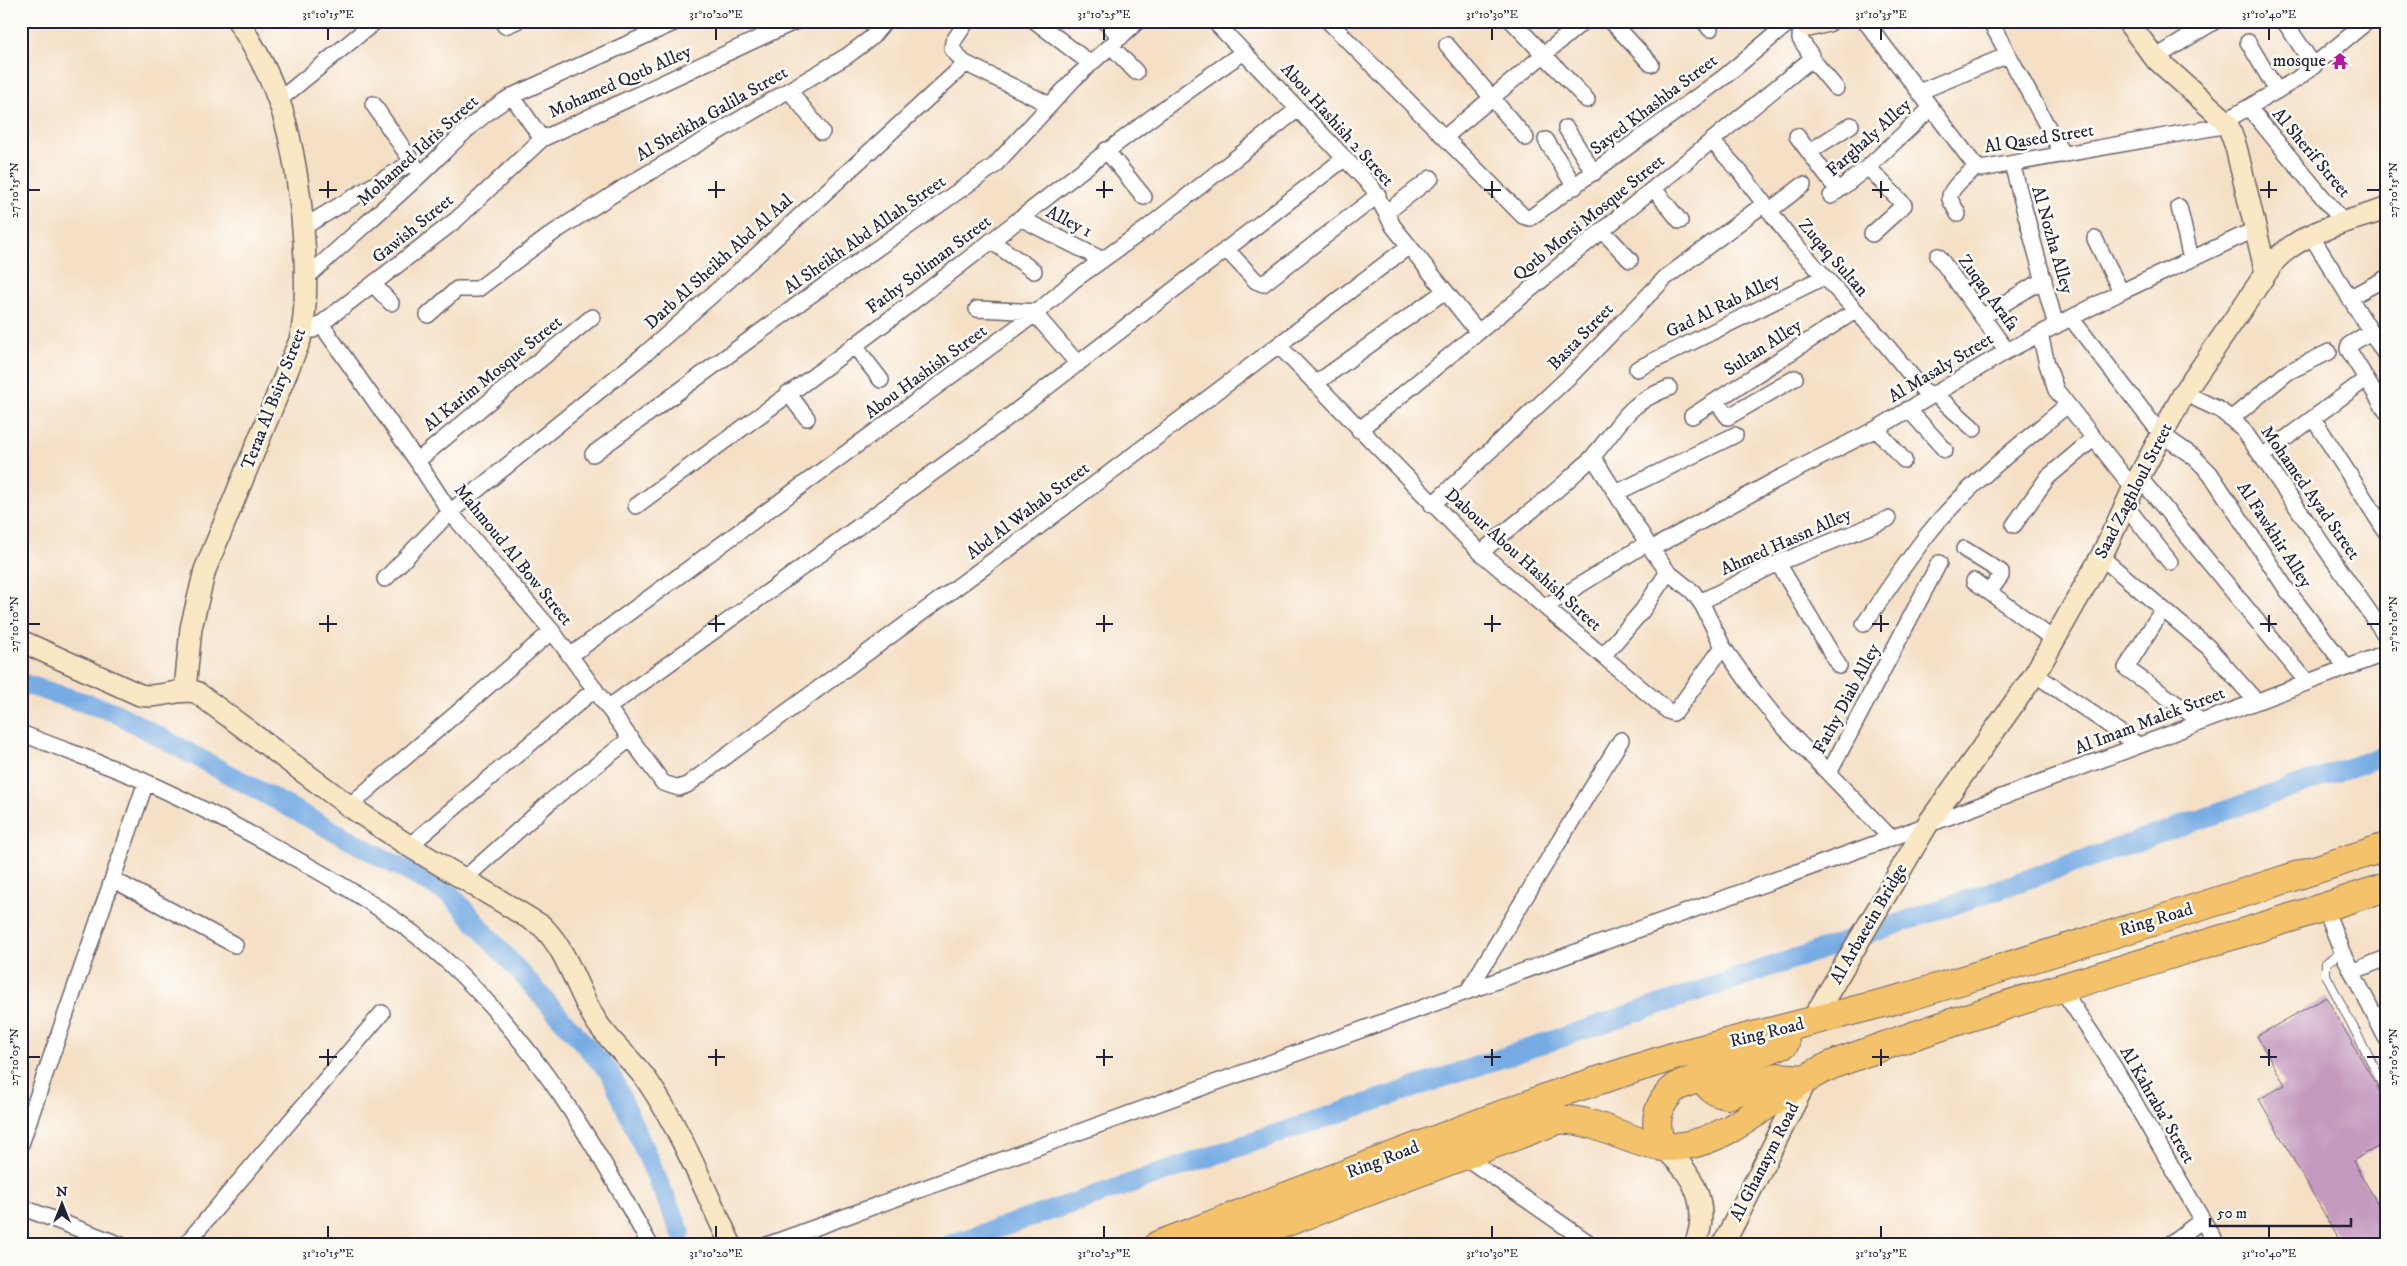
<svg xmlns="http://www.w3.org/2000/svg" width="2407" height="1266" viewBox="0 0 2407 1266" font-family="'IM FELL DW Pica',serif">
<rect width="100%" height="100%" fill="#fdfcf7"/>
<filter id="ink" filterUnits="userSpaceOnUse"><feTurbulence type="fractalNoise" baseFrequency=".02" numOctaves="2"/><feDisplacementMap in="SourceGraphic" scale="10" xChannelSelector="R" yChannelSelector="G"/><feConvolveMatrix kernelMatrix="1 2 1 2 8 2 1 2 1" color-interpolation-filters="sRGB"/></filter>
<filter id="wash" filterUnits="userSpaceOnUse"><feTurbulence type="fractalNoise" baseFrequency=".0096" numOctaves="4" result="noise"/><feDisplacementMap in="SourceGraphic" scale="20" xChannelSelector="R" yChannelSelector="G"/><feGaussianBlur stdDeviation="1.12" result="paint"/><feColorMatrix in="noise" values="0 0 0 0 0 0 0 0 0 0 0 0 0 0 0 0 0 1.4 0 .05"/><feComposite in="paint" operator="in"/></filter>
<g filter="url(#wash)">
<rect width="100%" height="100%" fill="#f5e0c6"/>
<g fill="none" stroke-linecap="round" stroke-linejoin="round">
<path stroke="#76abe3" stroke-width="20" d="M21,683L114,712L451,895L611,1074L681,1233
M949,1245L1944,908L2386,755"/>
</g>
<g id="blocks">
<path fill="#c399be" d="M2326,997L2386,1102V1142L2353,1161L2386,1218V1241L2379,1245H2342L2259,1099L2285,1085L2257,1036Z"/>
</g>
</g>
<g filter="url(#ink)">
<use href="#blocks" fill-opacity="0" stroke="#6c646c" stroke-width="1"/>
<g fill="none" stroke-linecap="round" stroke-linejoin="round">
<g stroke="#6c646c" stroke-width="10">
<path id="lane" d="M2342,952L2326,963V975L2386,1090"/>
</g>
<g stroke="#6c646c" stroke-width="18">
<path id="street" d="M1035,21L1091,64
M1104,21L1121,37
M1214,21L1372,187L1393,226L1478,332
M1328,21L1523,216L1530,218L1724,77L1791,21
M1512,21L1587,100
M1611,21L1651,64
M1704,21L1710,29
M1865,21L1974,164L1981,169L2228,125
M1990,21L2063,155
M2284,21L2314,66
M505,26L517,21
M2248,42L2277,91
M1447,45L1526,138
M1111,46L1136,72
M1811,58L1836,88
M2155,58L2215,21
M965,63L1050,105
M789,90L822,132
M1919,92L2008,55
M512,96L542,139
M279,100L376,21
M373,104L417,169
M2249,108L2344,223
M2225,121L2297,79L2368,21
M1566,128L1594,173
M1797,136L1838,191
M1445,137L1584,21
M1546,140L1575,187
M1712,141L1741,173L1793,242L1877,334L1929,397
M1106,150L1144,197
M1809,152L1851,125
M2012,164L2056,326
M1868,167L1904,205L1872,234
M1654,189L1680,221
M1831,196L1868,167L1931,108
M2179,207L2191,259
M1769,211L1803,185
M1387,212L1431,178
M1958,214C1956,209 1952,204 1950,199C1947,190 1970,172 1977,167
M1020,218L1101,259
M302,228L412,162
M1602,230L1630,260
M2310,234L2386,356
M2095,239L2121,292
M991,241L1034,271
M1226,249L1256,281L1263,284L1378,195
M1938,256L2007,351
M305,279C343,244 382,210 419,176C451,146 475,118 512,96L678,21
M373,284L391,303
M2349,298L2386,278
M977,309L1038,312
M1035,314L1078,364
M428,315L457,289H478L553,233L623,188L847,56L871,38L885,21
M1982,317L2044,279
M2071,318L2161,434L2194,457L2210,473L2287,590L2346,667
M321,324L417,461L450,512L552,631L663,783L679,788L687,785L1021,540L1409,246
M313,330L456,220L542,139L796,21
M2370,332L2349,345L2348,349L2386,411
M2040,334L2047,364L2056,390L2133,488
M854,345L881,380
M1278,345L1481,553L1668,711L1673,713L1677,710L1723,647
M1637,369L1824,277
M1315,384L1445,291
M788,393L807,418
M1934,393L1974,429
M2184,393L2220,410L2242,428L2386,636
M1716,401L1728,417L1795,378
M1908,409L1945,450
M1692,416L1855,311
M2232,418L2288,372L2329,352
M2313,418L2386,532
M1876,429L1904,460
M1359,430L1810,60L1811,55L1800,39L1801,23
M593,454L808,297L994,166L1074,79L1138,21
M2262,456L2366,379
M1593,457L1651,549L1668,572L1693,592L1703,606L1723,647L1755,692L1779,722L1891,838
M417,461L592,317
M2139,477L2307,682
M1616,493L1735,435
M1432,505L1572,374L1665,278L1764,204
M2125,505L2170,562
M636,506C729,437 824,370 915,300C1024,217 1130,129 1244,52
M2014,525L2048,477L2093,439
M1651,549L1774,481L1876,429L2007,351L2121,292L2256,229
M1964,549L2001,572V576L1989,592
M1481,553C1509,527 1541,505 1569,479C1577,471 1587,464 1594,455C1622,423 1625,404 1669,388
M2101,557L2208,647L2256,701
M1778,563L1839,666
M385,579L450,512L646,353L754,258L965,64L952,49L953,42L967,21
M1974,581L2054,640
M1700,602L1778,563L1888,519
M1545,607L1647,543
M2163,609L2126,668L2201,721
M1864,624C1885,594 1905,563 1928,534C1967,485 2019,446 2066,406
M570,656L1035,314L1073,281L1147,228L1298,109
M1603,656L1642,611L1668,572
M2035,674L2138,745
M609,707L981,438L1345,158
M21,733C63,750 106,764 146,782C199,806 250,833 300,861C354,891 406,923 451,965C536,1045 595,1144 650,1245
M1829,773L1939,563
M349,806L552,631
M409,846L595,689
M464,879L552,800L631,738
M114,880L235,945
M2325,908L2342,952L2386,1038
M2352,972L2386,958
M2061,988L2114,1067L2217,1245
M1468,991L1621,740
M21,1144L146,782
M1462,1155L1592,1245
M21,1207L121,1245
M185,1245L382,1013
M767,1245L1927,825L2386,653
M2169,1245L2202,1220"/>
</g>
<g stroke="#6c646c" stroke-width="24">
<path id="secondary" d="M1800,21L1809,26L1828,21
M2127,21L2155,58L2220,116L2228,125L2236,147L2266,273
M21,641L140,695C160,699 176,688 196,692L349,806L409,846L542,926C569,953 576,989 596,1021C610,1043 633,1060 648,1082C682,1132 705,1191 731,1245
M185,690L191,628L205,570L300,340C314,285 299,153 278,99C268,71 254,46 238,21
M1811,1022L1927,825L2035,674L2101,557L2139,477L2184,393L2275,260C2305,230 2347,222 2386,209
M1662,1147C1693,1172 1711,1205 1695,1245
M1723,1245L1807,1079"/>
</g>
<g stroke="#6c646c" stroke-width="30">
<path id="highway" d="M1703,1075C1707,1087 1715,1093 1727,1095L1777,1077L1807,1079
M1662,1147C1653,1124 1656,1104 1676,1087L1785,1043
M1158,1245L1553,1095L1678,1055L1907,997L2165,918L2386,847
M1226,1245L1558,1120C1602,1117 1637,1153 1682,1146C1742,1137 1782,1084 1837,1063C2017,996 2204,948 2386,887"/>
</g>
<use href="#lane" stroke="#fff" stroke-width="8"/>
<use href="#street" stroke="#fff" stroke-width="15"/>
<use href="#secondary" stroke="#fae7c3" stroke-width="21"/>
<use href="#highway" stroke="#f3c26a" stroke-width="28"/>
</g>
</g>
<path fill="none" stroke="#22223b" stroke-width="2" d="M328,28V40M716,28V40M1104,28V40M1492,28V40M1881,28V40M2269,28V40M328,181V198M716,181V198M1104,181V198M1492,181V198M1881,181V198M2269,181V198M28,190H40M319,190H337M708,190H725M1096,190H1113M1484,190H1501M1872,190H1889M2260,190H2277M2367,190H2380M328,615V632M716,615V632M1104,615V632M1492,615V632M1881,615V632M2269,615V632M28,624H40M319,624H337M708,624H725M1096,624H1113M1484,624H1501M1872,624H1889M2260,624H2277M2367,624H2380M328,1049V1066M716,1049V1066M1104,1049V1066M1492,1049V1066M1881,1049V1066M2269,1049V1066M28,1057H40M319,1057H337M708,1057H725M1096,1057H1113M1484,1057H1501M1872,1057H1889M2260,1057H2277M2367,1057H2380M328,1226V1238M716,1226V1238M1104,1226V1238M1492,1226V1238M1881,1226V1238M2269,1226V1238"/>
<defs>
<g id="temple-bare" transform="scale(1.35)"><path d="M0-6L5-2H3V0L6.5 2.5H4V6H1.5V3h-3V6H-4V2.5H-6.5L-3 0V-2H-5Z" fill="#b5179e" stroke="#fdfcf7" stroke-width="2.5" paint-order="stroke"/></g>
</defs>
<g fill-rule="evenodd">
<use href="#temple-bare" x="2340" y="61"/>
</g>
<g text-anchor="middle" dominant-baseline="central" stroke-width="5" stroke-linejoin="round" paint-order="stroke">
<g font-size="18" fill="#22223b" stroke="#fdfcf7" text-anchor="end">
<text x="2326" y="61">mosque</text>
</g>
<g font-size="18" fill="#22223b" stroke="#fdfcf7">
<text transform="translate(620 82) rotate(-24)">Mohamed Qotb Alley</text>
<text transform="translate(1654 105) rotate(-37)">Sayed Khashba Street</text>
<text transform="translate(712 114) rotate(-30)">Al Sheikha Galila Street</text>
<text transform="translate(1337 125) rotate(48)">Abou Hashish 2 Street</text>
<text transform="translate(1869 138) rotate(-42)">Farghaly Alley</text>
<text transform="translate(2039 139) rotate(-9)">Al Qased Street</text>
<text transform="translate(418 151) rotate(-42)">Mohamed Idris Street</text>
<text transform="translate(2311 153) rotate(50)">Al Sherif Street</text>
<text transform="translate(1589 218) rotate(-39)">Qotb Morsi Mosque Street</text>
<text transform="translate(1069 222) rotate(27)">Alley 1</text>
<text transform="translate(413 229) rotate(-39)">Gawish Street</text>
<text transform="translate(865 235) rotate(-35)">Al Sheikh Abd Allah Street</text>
<text transform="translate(2052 240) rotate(74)">Al Nozha Alley</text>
<text transform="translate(1833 258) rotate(49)">Zuqaq Sultan</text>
<text transform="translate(719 262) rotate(-42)">Darb Al Sheikh Abd Al Aal</text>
<text transform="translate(929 265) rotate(-37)">Fathy Soliman Street</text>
<text transform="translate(1988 293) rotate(54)">Zuqaq Arafa</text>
<text transform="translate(1723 306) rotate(-26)">Gad Al Rab Alley</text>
<text transform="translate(1581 337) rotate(-46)">Basta Street</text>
<text transform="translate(1763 348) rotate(-33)">Sultan Alley</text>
<text transform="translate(1941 368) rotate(-31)">Al Masaly Street</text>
<text transform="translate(926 372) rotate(-36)">Abou Hashish Street</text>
<text transform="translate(493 374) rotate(-39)">Al Karim Mosque Street</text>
<text transform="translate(274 399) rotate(-69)">Teraa Al Bsiry Street</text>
<text transform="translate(2134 491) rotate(-63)">Saad Zaghloul Street</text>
<text transform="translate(2310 493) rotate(55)">Mohamed Ayad Street</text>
<text transform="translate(1028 511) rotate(-37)">Abd Al Wahab Street</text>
<text transform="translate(2274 535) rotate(57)">Al Fawkhir Alley</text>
<text transform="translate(1786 542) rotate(-24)">Ahmed Hassn Alley</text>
<text transform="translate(513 555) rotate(51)">Mahmoud Al Bow Street</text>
<text transform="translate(1523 560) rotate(42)">Dabour Abou Hashish Street</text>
<text transform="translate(1847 699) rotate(-62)">Fathy Diab Alley</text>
<text transform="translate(2150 721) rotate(-21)">Al Imam Malek Street</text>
<text transform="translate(2156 920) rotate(-17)">Ring Road</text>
<text transform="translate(1869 924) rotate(-60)">Al Arbaeein Bridge</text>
<text transform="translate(1767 1033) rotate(-14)">Ring Road</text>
<text transform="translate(2157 1105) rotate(60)">Al Kahraba' Street</text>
<text transform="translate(1383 1160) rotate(-21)">Ring Road</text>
<text transform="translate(1765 1162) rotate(-63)">Al Ghanaym Road</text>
</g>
</g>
<rect width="2407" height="1266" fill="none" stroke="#fdfcf7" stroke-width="55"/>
<g transform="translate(62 1204)" stroke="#fdfcf7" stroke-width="4" paint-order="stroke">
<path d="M0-4L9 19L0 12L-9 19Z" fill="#22223b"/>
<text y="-8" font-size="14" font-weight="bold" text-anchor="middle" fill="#22223b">N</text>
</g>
<path d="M2210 1218v8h141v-8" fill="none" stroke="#22223b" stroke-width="2.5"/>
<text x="2217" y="1218" font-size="15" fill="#22223b" stroke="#fdfcf7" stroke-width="4" paint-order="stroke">50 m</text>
<rect x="28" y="28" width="2352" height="1210" fill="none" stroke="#22223b" stroke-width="2"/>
<g font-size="12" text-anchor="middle" fill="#22223b">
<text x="328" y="18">31°10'15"E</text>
<text x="716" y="18">31°10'20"E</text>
<text x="1104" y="18">31°10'25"E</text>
<text x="1492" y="18">31°10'30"E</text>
<text x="1881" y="18">31°10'35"E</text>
<text x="2269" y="18">31°10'40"E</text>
<text transform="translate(14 190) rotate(-90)" y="4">27°10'15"N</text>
<text transform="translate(2393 190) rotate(-90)" y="4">27°10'15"N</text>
<text transform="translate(14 624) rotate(-90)" y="4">27°10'10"N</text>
<text transform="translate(2393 624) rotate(-90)" y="4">27°10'10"N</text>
<text transform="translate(14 1057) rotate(-90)" y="4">27°10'05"N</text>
<text transform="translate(2393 1057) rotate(-90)" y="4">27°10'05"N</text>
<text x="328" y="1257">31°10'15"E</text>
<text x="716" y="1257">31°10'20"E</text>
<text x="1104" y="1257">31°10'25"E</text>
<text x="1492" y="1257">31°10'30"E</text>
<text x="1881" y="1257">31°10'35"E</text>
<text x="2269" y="1257">31°10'40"E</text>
</g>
</svg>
